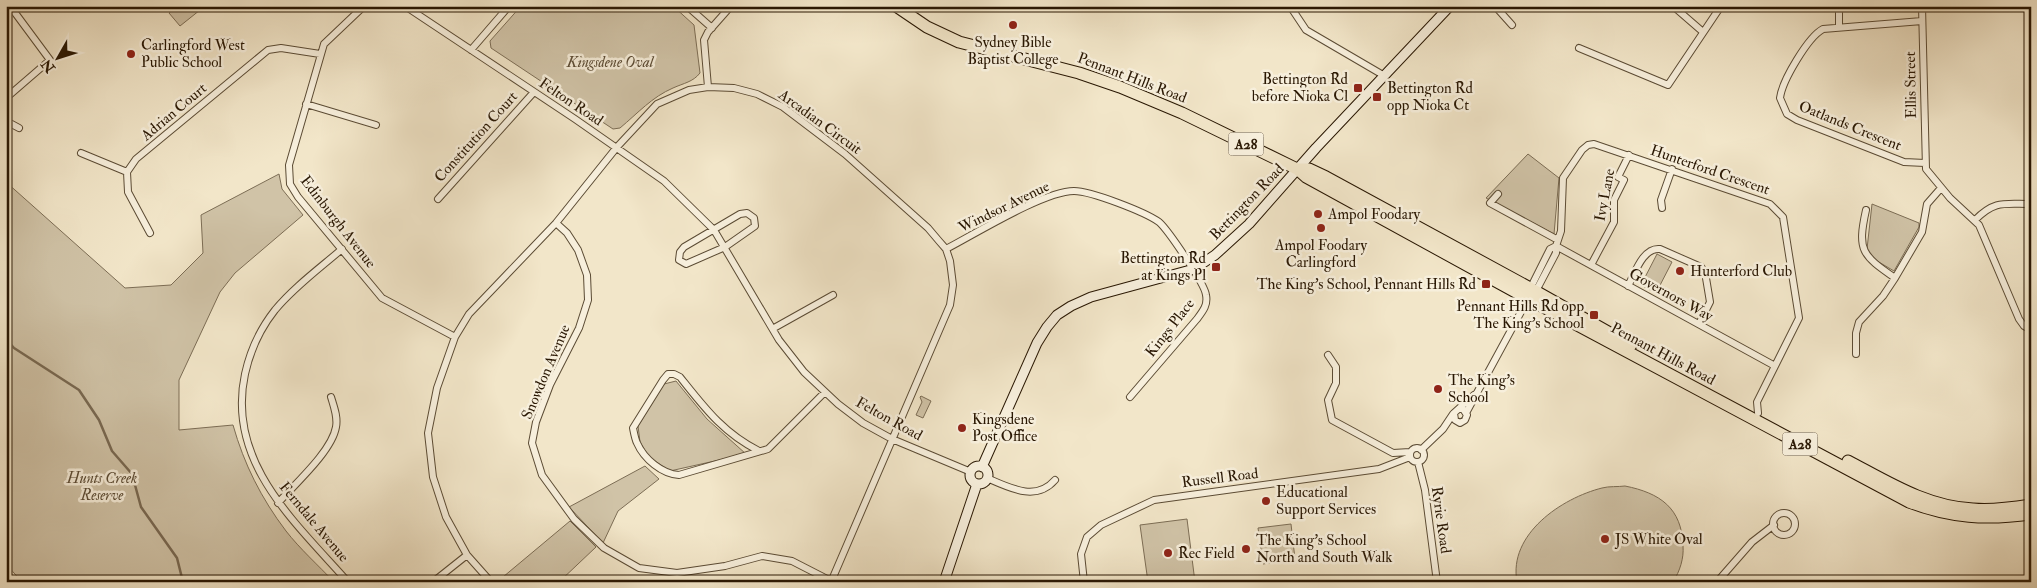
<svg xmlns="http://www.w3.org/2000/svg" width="2037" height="588" viewBox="0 0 2037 588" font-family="'IM FELL Double Pica',serif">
<rect width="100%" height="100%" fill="#f2e6c9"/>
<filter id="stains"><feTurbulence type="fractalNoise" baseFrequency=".004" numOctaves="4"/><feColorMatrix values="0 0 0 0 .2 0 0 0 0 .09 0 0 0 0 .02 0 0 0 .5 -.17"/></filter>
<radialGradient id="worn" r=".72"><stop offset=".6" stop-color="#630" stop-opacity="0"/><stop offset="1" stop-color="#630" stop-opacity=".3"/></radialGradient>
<path fill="#d0c3a7" stroke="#7c6d55" d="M177,6H205L180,26L169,13Z
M521,6H673L694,25L700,73C693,82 684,83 673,88C652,97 638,113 620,128L613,129L491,48L490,41Z
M1528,154L1559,178L1554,234L1486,198Z
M279,174L282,189L303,215L235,273L220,292L179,380V430L233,425C244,464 261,498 286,531C300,549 318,565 334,582H22L6,564V182L125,288L171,285L203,253L201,215Z
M1872,204L1919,223V227L1894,271L1872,258L1867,249Z
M1657,254L1672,262L1656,293L1641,285Z
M676,381L707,419L746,454L670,471L649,457L640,442L638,426L664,384Z
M921,396L931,401L923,418L916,415L922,402L920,397Z
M645,466L659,479L618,511L603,543L569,507Z
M1625,486C1660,493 1682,508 1683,546C1684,558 1680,571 1673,582H1517C1508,534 1562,498 1602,488C1609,486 1618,487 1625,486Z
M1187,519L1195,582H1148L1140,525Z
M570,521L596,547L559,582H497Z
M1291,524L1295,559L1263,564L1258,528Z"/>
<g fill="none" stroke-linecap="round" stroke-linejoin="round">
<path stroke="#796952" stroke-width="2.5" d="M6,339L14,348L79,390L99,420L112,451L132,474L141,507L177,558L183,582"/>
<g stroke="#5b4b34" stroke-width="8">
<path id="street" d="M364,6L324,44L289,165L290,184L298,197L382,298L455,337
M405,6L575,119L664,181L714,230L779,340L804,372L838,404L863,423L892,439L971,472
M687,6L712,28
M1290,6L1306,30L1383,75
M1495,6L1512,25
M1673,6L1703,32
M1839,6V27
M1922,6L1926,169L1950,198L1979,225L2019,319L2024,326L2031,330
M1922,21L1823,29C1808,37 1782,81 1780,98L1787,114L1797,120L1904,162L1925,163
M1579,48L1668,85L1721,6
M471,50L509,6
M708,87L704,40L708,32L731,6
M6,98L50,60L10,6
M306,104L376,125
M6,121L19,128
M81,153L127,172
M1498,194L1490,203L1558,240
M438,199L534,92
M1662,208L1661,200L1672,169
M1866,210C1857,251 1862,255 1895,278
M747,213L754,218L755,226L725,247L686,264L679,260L680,252L684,247L740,214Z
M1975,220C1995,200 2004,204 2031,204
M556,223L567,233L578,250L587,275L588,300L579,328L550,385L536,422L532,443L542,475L574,519L604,548L639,568L677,573L725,566L762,556L792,561L831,581
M150,233L128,192L127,172L136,159L268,50L281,48L320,54
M1556,246L1775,366
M342,249C320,268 294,287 275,310C260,329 250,351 245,374C226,462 295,522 348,582
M946,249C975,234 1044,191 1074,191C1091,191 1145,212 1159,222C1168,230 1205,284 1206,295C1208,305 1203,311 1197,319L1130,397
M1591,265L1614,222V200L1624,180L1618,177L1629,155
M1628,286C1635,273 1643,247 1660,249L1701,267L1705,272L1710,302L1699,324
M1530,289L1550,249L1556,246
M774,328L833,295
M1856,354V333L1859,322L1883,296L1895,278L1922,232L1927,204L1941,188
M1328,355L1336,367V383L1328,400L1332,420L1393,453L1410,452
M1459,409H1463L1467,415L1465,420L1460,423L1455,420L1454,413L1474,395
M1466,413L1528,299L1536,291L1556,253V246L1561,231L1563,178L1582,150L1588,145L1594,144L1770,204L1783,217L1799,318L1757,402L1758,413
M1410 455a7 7 0 1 1 14 0a7 7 0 1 1-14 0Z
M1421,450L1443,429L1453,414
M759,451C723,433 704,407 680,377L674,374H668L663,380L633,428C634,433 635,439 637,443C644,459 662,474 679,475L768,449L824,393
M1418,462L1425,490L1437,582
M987,478C1010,488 1036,502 1055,480
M278,503C295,484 332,451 336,427C338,417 334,407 331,397
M1773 524a11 11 0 1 1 22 0a11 11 0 1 1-22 0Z
M6,581V582
M433,582L467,555
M491,582L467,555L446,517L433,477L428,433L437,388L455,337L469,314L556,223L617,147L657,104L689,90L708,87L734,88L757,94L783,107L845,154L928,228L939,241L946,249L950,261L953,285L950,305L831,582
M1084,582L1081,554L1087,537L1101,525L1154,500L1379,469L1410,457
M1717,582L1752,542L1774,525"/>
</g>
<g stroke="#291703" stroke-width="11">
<path id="secondary" d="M970 475a9 9 0 1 1 18 0a9 9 0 1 1-18 0Z
M982,467L1037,343L1047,327L1057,315L1071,306L1091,297L1194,269L1215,255L1249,224L1316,148L1450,6
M944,582L977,484"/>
</g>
<g stroke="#291703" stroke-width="13">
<path id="highway" d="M896,6L927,27L959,42L1079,73L1120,87L1182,113L1297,169L1306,177L1521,295L1909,502C1951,518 1986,520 2031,514
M1297,169H1309L1326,177L1530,288L1631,345
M1848,461C1888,482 1927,507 1973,509C1992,511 2012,508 2031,505"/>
</g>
<use href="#street" stroke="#f7efdc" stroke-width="6"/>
<use href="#secondary" stroke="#f7efdc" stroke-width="9"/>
<use href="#highway" stroke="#f2e6c9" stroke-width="11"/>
</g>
<g fill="#8f2418" stroke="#f7efdc" stroke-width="2">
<circle cx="1013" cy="25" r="5"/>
<circle cx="131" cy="54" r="5"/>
<rect x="1353" y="83" width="10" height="10" rx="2.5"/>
<rect x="1372" y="92" width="10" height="10" rx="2.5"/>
<circle cx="1318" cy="214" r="5"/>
<circle cx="1321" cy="228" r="5"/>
<rect x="1211" y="262" width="10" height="10" rx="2.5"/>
<circle cx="1680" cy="271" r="5"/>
<rect x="1481" y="279" width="10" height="10" rx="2.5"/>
<rect x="1589" y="310" width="10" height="10" rx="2.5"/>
<circle cx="1438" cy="389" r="5"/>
<circle cx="962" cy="428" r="5"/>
<circle cx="1266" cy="501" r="5"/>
<circle cx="1605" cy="539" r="5"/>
<circle cx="1246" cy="549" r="5"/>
<circle cx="1168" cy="553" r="5"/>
</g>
<g text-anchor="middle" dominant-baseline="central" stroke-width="5" stroke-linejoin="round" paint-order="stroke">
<g fill="#f7efdc" stroke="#675844" stroke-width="1">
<rect x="1228.5" y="132.5" width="35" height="23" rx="4"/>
<rect x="1782.5" y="432.5" width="35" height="23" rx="4"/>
</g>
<g font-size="14" font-weight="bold" fill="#291703">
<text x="1246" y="144">A28</text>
<text x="1800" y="444">A28</text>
</g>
<g font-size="15" fill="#291703" stroke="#f7efdc" text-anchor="start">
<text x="1013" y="42" text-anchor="middle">Sydney Bible<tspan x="1013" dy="17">Baptist College</tspan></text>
<text x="141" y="45">Carlingford West<tspan x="141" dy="17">Public School</tspan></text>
<text x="1348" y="79" text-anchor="end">Bettington Rd<tspan x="1348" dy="17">before Nioka Cl</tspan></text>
<text x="1387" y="88">Bettington Rd<tspan x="1387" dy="17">opp Nioka Ct</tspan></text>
<text x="1328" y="214">Ampol Foodary</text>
<text x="1321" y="245" text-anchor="middle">Ampol Foodary<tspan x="1321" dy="17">Carlingford</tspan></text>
<text x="1206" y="258" text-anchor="end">Bettington Rd<tspan x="1206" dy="17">at Kings Pl</tspan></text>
<text x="1690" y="271">Hunterford Club</text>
<text x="1476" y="284" text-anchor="end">The King's School, Pennant Hills Rd</text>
<text x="1584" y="306" text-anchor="end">Pennant Hills Rd opp<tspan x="1584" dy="17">The King's School</tspan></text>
<text x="1448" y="380">The King's<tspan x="1448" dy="17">School</tspan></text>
<text x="972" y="419">Kingsdene<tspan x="972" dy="17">Post Office</tspan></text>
<text x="1276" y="492">Educational<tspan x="1276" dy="17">Support Services</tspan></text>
<text x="1615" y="539">JS White Oval</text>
<text x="1256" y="540">The King's School<tspan x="1256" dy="17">North and South Walk</tspan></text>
<text x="1178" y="553">Rec Field</text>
</g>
<g font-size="15" font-style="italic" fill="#5b4b34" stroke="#f7efdc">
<text x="610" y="62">Kingsdene Oval</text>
<text x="102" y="478">Hunts Creek<tspan x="102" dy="17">Reserve</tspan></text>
</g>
<g font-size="15" fill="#291703" stroke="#f7efdc">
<text transform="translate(1132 78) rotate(21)">Pennant Hills Road</text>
<text transform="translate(1911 85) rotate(-91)">Ellis Street</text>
<text transform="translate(571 102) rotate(34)">Felton Road</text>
<text transform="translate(174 112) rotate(-40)">Adrian Court</text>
<text transform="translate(820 122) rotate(36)">Arcadian Circuit</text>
<text transform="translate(1850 126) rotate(22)">Oatlands Crescent</text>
<text transform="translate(476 137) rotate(-48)">Constitution Court</text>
<text transform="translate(1710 170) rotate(19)">Hunterford Crescent</text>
<text transform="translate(1605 195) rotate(-79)">Ivy Lane</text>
<text transform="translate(1247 202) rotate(-46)">Bettington Road</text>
<text transform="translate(1004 207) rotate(-26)">Windsor Avenue</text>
<text transform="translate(338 222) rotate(52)">Edinburgh Avenue</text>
<text transform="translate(1671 295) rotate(29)">Governors Way</text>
<text transform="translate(1170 328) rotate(-52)">Kings Place</text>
<text transform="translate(1663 354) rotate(28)">Pennant Hills Road</text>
<text transform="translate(546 372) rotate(-67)">Snowdon Avenue</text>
<text transform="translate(889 419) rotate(29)">Felton Road</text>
<text transform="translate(1220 478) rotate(-7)">Russell Road</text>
<text transform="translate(1441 520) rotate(82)">Ryrie Road</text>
<text transform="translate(314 522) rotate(50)">Ferndale Avenue</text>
</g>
</g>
<rect width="2037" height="588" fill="none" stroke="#f2e6c9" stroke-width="25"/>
<rect x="8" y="8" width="2022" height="573" fill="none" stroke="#291703" stroke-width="2.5"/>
<rect x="12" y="12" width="2012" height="563" fill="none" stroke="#291703"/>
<g transform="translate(58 58) rotate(231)" stroke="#f7efdc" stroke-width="4" paint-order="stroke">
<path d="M0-4L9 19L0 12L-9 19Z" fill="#291703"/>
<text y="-8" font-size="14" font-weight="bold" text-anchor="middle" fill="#291703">N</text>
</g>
<rect width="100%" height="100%" filter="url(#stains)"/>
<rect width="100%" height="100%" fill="url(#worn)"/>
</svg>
